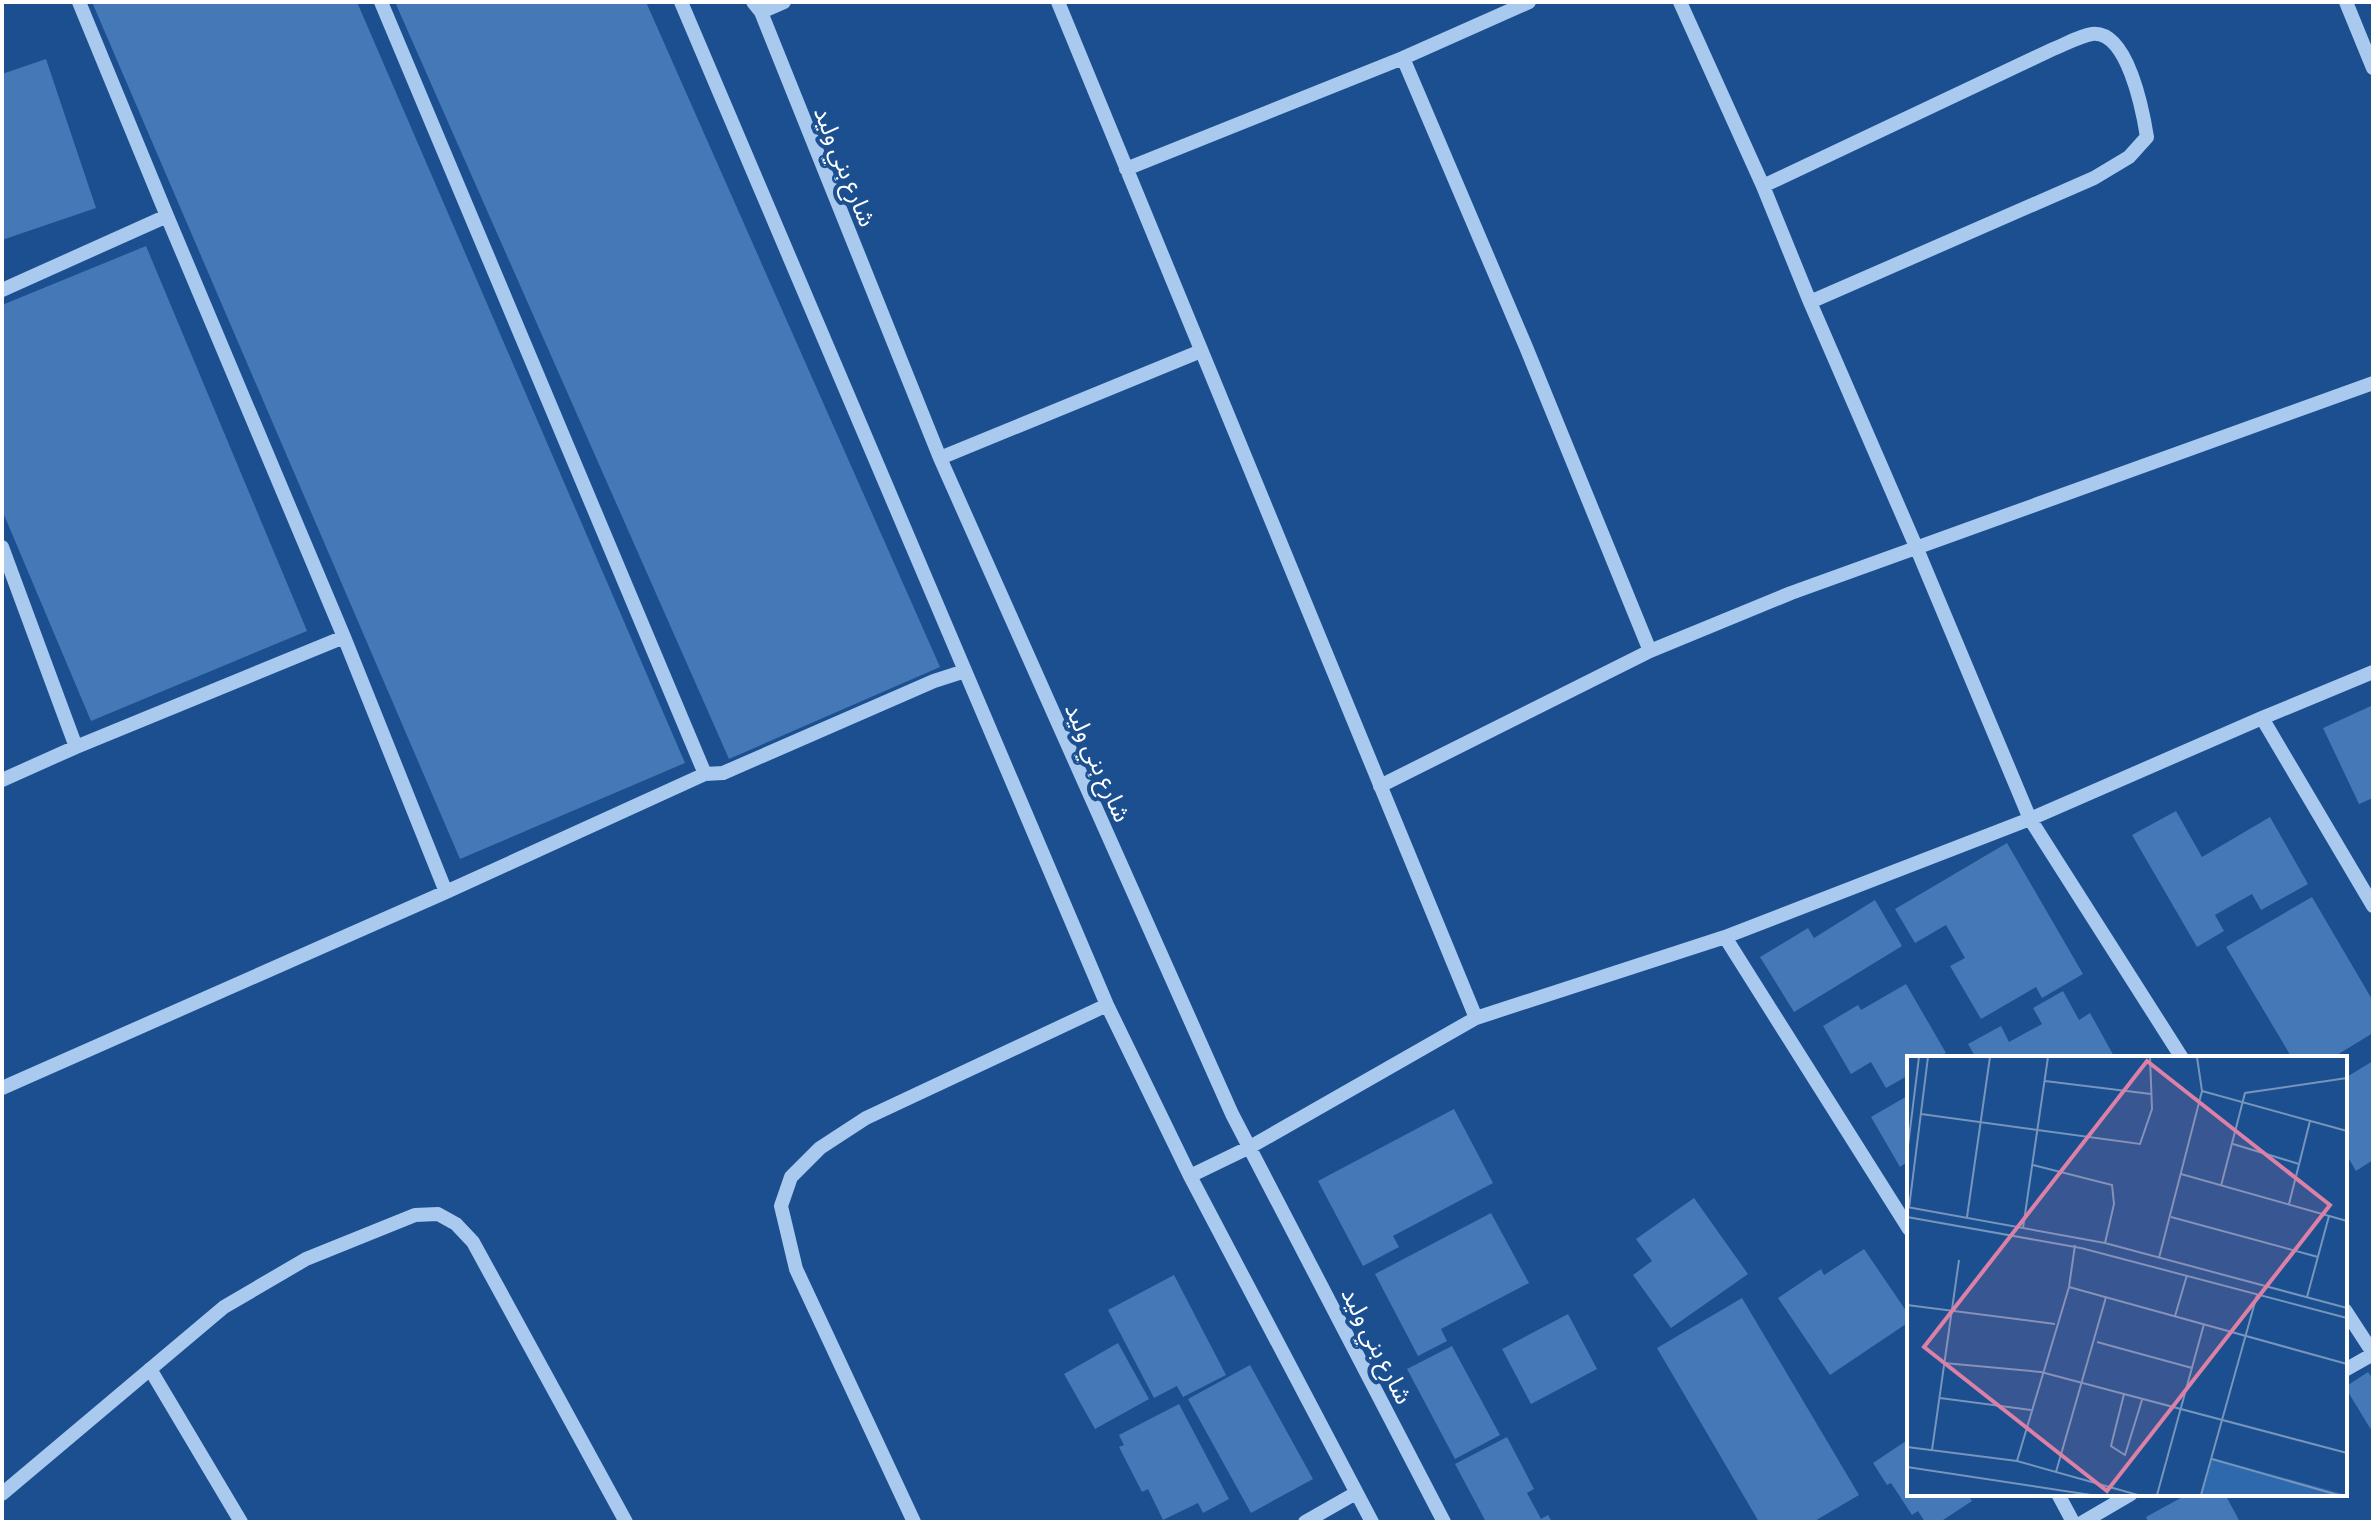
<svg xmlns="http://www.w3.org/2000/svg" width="2375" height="1524" viewBox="0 0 2375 1524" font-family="Commissioner,'Noto Sans Arabic',sans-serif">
<rect width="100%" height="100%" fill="#1b4f8f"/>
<path fill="#4478b7" d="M92,2H357L685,763L460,859Z
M395,2H646L940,667L729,759Z
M46,59L96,208L2,240V74Z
M146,246L307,631L91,721L2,510V305Z
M2373,705V798L2359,804L2323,728Z
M2176,811L2202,857L2270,817L2308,884L2261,910L2252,894L2215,915L2224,931L2197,947L2132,835Z
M2007,843L2083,974L2042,998L2036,987L1981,1019L1950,966L1965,958L1946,925L1915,943L1895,909Z
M2312,897L2373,1001V1033L2332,1058H2292L2226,947Z
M1875,900L1902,946L1794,1012L1760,957L1808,928L1814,938Z
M1906,984L1946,1053L1937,1058H1909V1075L1886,1088L1871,1062L1851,1074L1823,1026L1858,1005L1861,1010Z
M2063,991L2079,1020L2090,1013L2115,1058H2006L2004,1055L1999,1058H1976L1968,1044L2001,1026L2009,1042L2042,1024L2033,1008Z
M2373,1061V1160L2356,1171L2345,1152V1078Z
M1909,1095V1161L1900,1167L1871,1117Z
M1454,1109L1493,1183L1393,1236L1399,1247L1363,1266L1318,1181Z
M1694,1198L1748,1274L1671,1328L1633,1275L1652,1261L1636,1239Z
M1491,1213L1529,1283L1441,1329L1447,1341L1418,1356L1375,1274Z
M1864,1249L1909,1315V1322L1830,1375L1778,1298L1821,1269L1824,1275Z
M1174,1275L1226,1375L1183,1397L1177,1386L1154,1398L1108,1310Z
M1742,1298L1859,1495L1813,1522H1759L1657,1348Z
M1568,1314L1597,1369L1531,1404L1502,1349Z
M1118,1343L1149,1399L1095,1429L1064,1374Z
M1452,1346L1500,1435L1455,1459L1407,1369Z
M1250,1365L1313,1479L1251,1513L1188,1399Z
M2368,1372L2373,1379V1433L2345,1387Z
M1179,1404L1229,1499L1203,1513L1198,1503L1163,1520L1148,1489L1142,1492L1119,1447L1124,1445L1119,1435Z
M1507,1437L1534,1489L1527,1493L1541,1519L1548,1515L1552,1522H1486L1455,1464Z
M1909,1439V1494H1968L1972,1501L1940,1522H1925L1918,1511L1912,1515L1891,1483L1887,1485L1873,1463Z
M2188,1494H2225L2240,1522H2148L2146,1517Z"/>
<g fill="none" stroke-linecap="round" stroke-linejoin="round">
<path stroke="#a9c9ee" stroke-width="14" d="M79,2L167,216L344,637L446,892
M381,2L705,774
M681,2L1107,1005L1190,1176L1372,1522
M753,2L761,12L940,458L1232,1114L1444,1522
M1058,2L1476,1018
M1680,2L1763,186L1810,302L1917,549L2030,819L2182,1058
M2346,2L2373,68
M761,12L784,2
M1403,58L1526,347L1650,651
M1126,169L1403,58L1529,2
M1763,186L2051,50C2064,45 2079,36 2092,34C2128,30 2143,112 2147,137L2129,157L2094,178L1810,302
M2,290L167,216
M940,458L1201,351
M2,547L76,747
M2262,718L2373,906
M2,780L76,747L344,637
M1380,786L1650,651L1791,593L2373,383
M1725,937L1909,1229
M2,1088L446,892L705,774L723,773L934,681L965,671
M1190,1176L1250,1147L1476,1018L1725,937L2030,819L2262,718L2373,672
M2345,1310L2373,1353
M150,1369L241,1522
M2345,1370L2373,1354
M2,1494L224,1307L306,1259L415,1215L438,1214L456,1224L473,1242L626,1522
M2058,1494L2073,1522
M914,1522L796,1269L781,1206L791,1177L820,1148L866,1118L1107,1005
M1305,1522L1356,1493
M2083,1522L2131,1494"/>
</g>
<g text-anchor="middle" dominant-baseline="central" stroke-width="8" stroke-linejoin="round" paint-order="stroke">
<g font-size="24" fill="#fff" stroke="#1b4f8f">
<text transform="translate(846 166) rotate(68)">شارع بني وليد</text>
<text transform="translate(1099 762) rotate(66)">شارع بني وليد</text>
<text transform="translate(1378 1345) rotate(63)">شارع بني وليد</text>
</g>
</g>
<g transform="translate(1907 1056)">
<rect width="440" height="440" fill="#1b4f8f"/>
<path d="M305,402L440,439H294Z" fill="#2e69ad"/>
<path fill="none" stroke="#7695bc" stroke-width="2" d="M138,25L244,38M295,35L440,75M14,58L233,88L245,53L243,1M326,88L392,108M0,98L12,1M126,109L205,129L207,148L198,187M274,118L440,165M314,130L338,37L440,22M382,148L403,65M0,151L198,187L440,252M2,152L21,1M0,161L174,192L440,262M60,161L83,1M264,161L411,201M116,172L141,1M252,202L295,35L290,1M162,231L440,308M400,241L422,160M0,249L148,268M268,260L280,219M190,286L285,312M37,307L134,316L440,397M217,338L204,390L218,399L235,344M33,342L124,354M0,391L110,405L231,439M25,394L52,204M305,403L431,439M110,405L162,231L168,189M0,411L184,439M149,416L199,241M250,439L297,268M294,439L350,239"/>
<path fill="#dd80a5" fill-opacity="0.15" stroke="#dd80a5" stroke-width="4" d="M240,5L423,149L200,435L17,291Z"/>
<rect width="440" height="440" fill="none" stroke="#fff" stroke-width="4"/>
</g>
<rect width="2375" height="1524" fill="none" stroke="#ffffff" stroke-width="8"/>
</svg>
